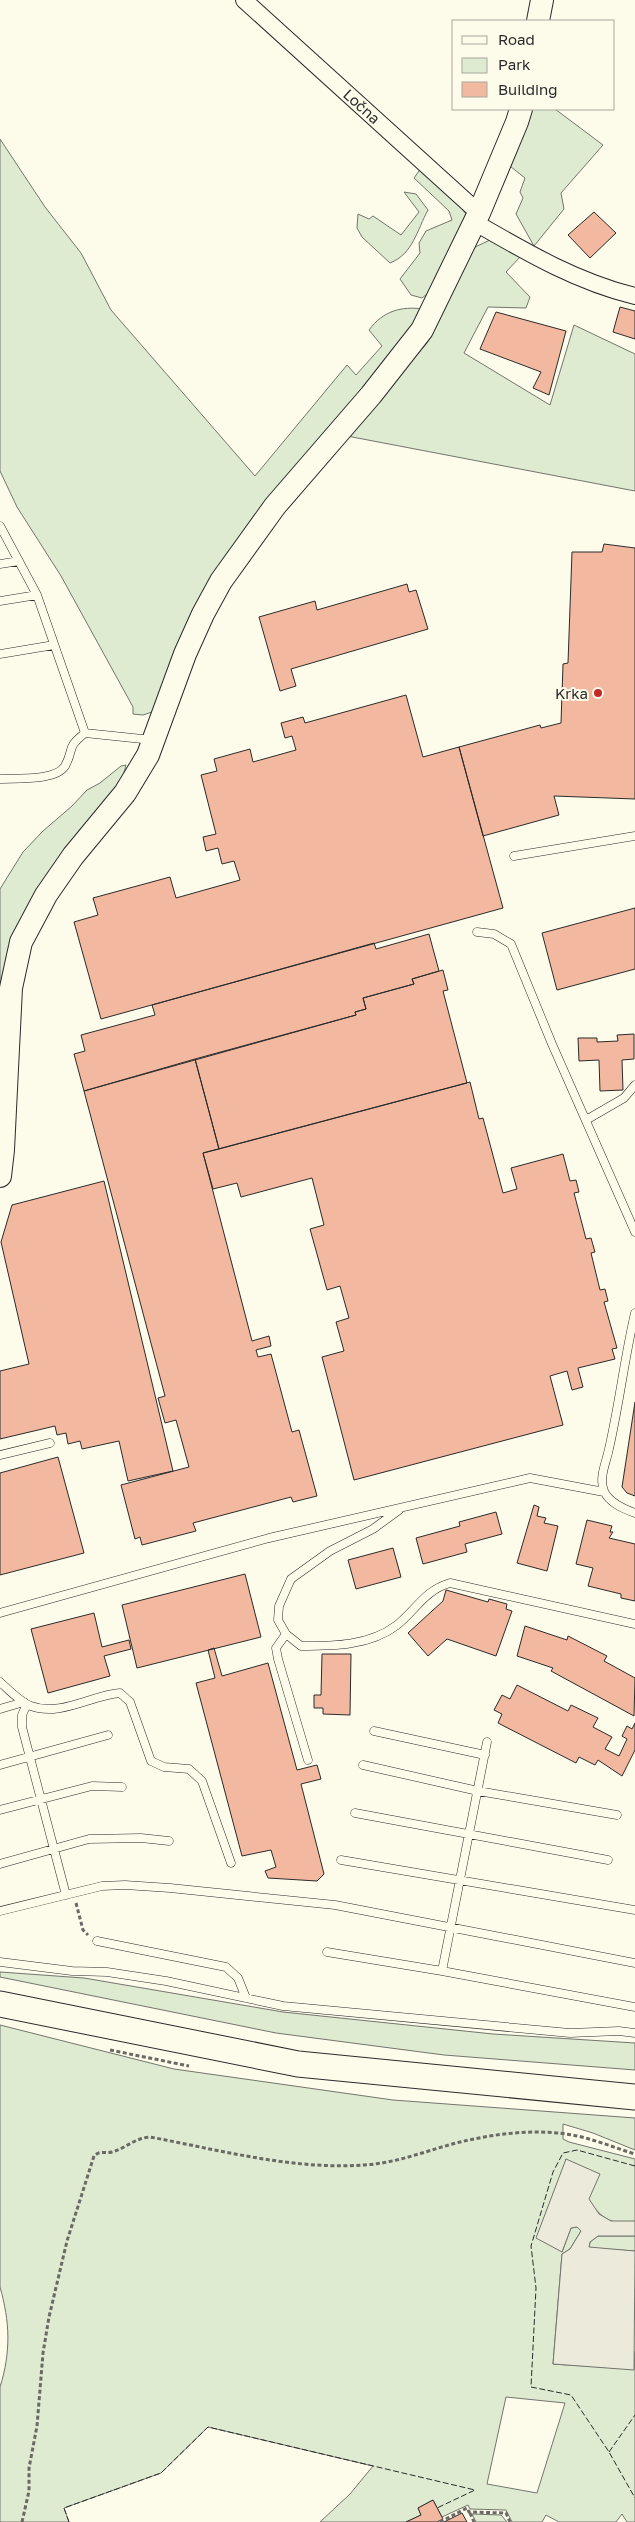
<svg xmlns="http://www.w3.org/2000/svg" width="635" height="2522" viewBox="0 0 635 2522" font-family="'Golos Text',sans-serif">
<rect width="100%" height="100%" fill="#fdfbea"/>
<path fill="#deebd1" stroke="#74746e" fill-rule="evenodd" d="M529,109H555L603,145L561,193L564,209L534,246L516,214L523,198L520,192L525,178L506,163Z
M0,139L45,207L81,253L111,310L255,476L347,365L356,375L382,346L369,330C383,311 401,306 423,309L392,357L307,462L155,711L143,715L133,714V707L61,576L17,507L0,471Z
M421,168L448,191L466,214L436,287L422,298L411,295L400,279L420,253L419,243L426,231L452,220L449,211L414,178Z
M404,192L416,194L428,210C417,230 413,254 390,263L362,237L357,228L358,214L369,219L373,216L401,235L419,212Z
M490,240L521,256L506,272L530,297L526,308L488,307L464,353L550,405L574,325L635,354V491L347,436L427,343L473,248Z
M126,765C120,794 96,809 78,832C37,884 13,926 0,991V889L23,852L43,831L72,806L87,790L100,783L121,766Z
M0,1972L84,1978L283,2012L493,2034L635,2043V2070L444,2055L276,2033L0,1977Z
M0,2025L174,2069L393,2100L635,2118V2150L593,2133L563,2124V2139L569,2142L635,2159V2226C627,2224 619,2224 612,2221C591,2215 577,2177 566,2159L562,2252L571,2228L577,2227L581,2231L570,2249L562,2254L553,2364L634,2369L635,2351V2522H627L622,2514L616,2522H559L546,2515L542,2522H512L506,2510L470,2509L468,2505L442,2517L433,2500L418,2508L421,2515L406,2522H320L350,2494L373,2466L208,2427L161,2473L64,2508L69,2522H0V2387C11,2352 10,2322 0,2287ZM506,2397L565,2403L537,2493L487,2484Z
M598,2236H635V2251L589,2248L590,2242Z
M472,2514L501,2515L507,2522H476Z"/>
<path fill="#eceadb" stroke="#74746e" d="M566,2159L600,2174L589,2199L599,2214L611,2221H635V2236H598L590,2242L589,2247L635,2251L634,2370L553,2364L562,2254L570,2249L581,2231L577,2227L571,2228L562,2252L536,2238Z"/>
<path fill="#f2b8a0" stroke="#2b2b2b" d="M594,212L616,233L590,258L568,235Z
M620,307L635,311V339L613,332Z
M496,312L566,331L549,395L533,388L541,372L480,349Z
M604,544L635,548V799L554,796L559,815L483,836L459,747L540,725L541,728L561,723L563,664L568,663L572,552H602Z
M407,584L409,592L416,590L428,629L291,669L296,686L280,691L259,617L315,601L317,610Z
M406,695L423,757L459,747L503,908L101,1019L74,922L98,915L93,898L170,877L176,898L240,880L234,861L222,864L218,848L206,851L203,837L216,834L201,775L217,771L214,759L250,749L253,762L296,750L292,736L285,738L281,723L303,717L305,723Z
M635,908V969L557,990L542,933Z
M429,934L439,971L412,979L414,984L363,998L366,1009L355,1012L356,1015L84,1091L74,1054L85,1051L81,1035L155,1015L152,1005L374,943L376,949Z
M443,970L448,990L443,991L467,1083L219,1149L195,1059L356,1015L355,1012L366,1009L363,998L414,984L412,979Z
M634,1034V1059L622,1060L623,1090L600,1091L599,1060L579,1061L578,1038H597V1042L618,1041L617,1035Z
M195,1059L219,1149L203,1153L252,1341L269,1336L271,1346L256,1350L258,1357L271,1354L292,1432L299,1430L317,1496L293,1502L291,1497L193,1523L196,1531L142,1545L140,1537L135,1539L121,1485L189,1467L176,1420L165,1423L158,1398L165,1396L84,1091Z
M470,1082L479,1119L483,1118L503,1193L517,1189L511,1168L563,1154L570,1181L576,1180L579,1192L574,1193L586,1239L591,1238L595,1252L591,1253L600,1290L605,1289L608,1301L604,1302L617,1348L612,1349L615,1359L578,1368L583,1387L572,1390L567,1371L550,1376L563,1425L354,1480L322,1357L344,1351L336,1322L349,1318L340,1286L327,1290L310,1229L324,1225L312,1178L241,1197L237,1183L213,1189L203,1153Z
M104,1181L173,1471L128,1481L119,1441L82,1449L80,1441L68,1444L66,1433L57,1435L55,1426L0,1439V1371L29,1364L1,1242L12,1205Z
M635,1402V1496L627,1493L622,1487Z
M58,1457L84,1553L0,1575V1473Z
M534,1505L539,1507L537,1516L546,1518L544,1523L558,1526L547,1571L517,1563Z
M496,1512L502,1534L465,1544L467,1552L423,1564L416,1538L460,1526L459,1522Z
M587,1520L612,1526L610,1532H613L609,1538L635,1544V1601L621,1598V1594L588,1586L593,1568L576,1564Z
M393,1548L401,1577L356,1589L348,1560Z
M245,1574L261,1637L137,1668L122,1605Z
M446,1590L488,1602L489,1599L507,1604L506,1609L512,1611L496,1656L447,1639L428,1656L408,1633L443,1601Z
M94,1613L102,1647L129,1640L131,1649L104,1656L110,1676L48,1693L31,1629Z
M525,1626L567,1640L568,1636L607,1656L604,1661L635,1678L634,1716L551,1671L553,1668L517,1656Z
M214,1648L222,1676L268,1663L297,1770L317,1765L321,1779L301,1784L324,1874L317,1881L268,1878L265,1871L276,1867L271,1850L242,1856L196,1683L215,1678L208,1650Z
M322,1654H351L350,1715L323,1714V1708H314V1695H321Z
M517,1685L568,1711L571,1705L598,1718L593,1727L612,1737L605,1749L619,1756L627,1739L622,1736L627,1726L632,1729L635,1723V1750L622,1776L598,1760L595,1765L579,1757L576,1763L498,1723L502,1714L494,1710L502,1695L510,1699Z
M433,2500L443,2519L437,2522H406L421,2515L418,2508Z
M462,2513L467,2522H444Z"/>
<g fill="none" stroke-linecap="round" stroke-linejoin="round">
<g stroke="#2b2b2b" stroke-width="9">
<path id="lane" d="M0,526L37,595L85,733
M0,564L19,561
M0,601L37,595
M0,654L54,645
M0,779C16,778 56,781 65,766C75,748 65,749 85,733L152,740
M514,856L635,836
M477,932L494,934L511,944L552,1044L635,1232
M586,1120L624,1098L635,1085
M635,1313C624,1360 619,1407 608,1453C605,1465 599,1479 604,1491C609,1503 624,1509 635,1513
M0,1455L50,1443
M399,1510L373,1529L330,1551L291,1579L279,1606L278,1620L286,1634L301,1646C333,1646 370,1646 397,1625C416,1610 425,1590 450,1583L635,1624
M0,1613L269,1538L530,1478L604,1492
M286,1634L276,1648L278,1659L308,1760
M0,1682C9,1690 20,1702 31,1706C60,1717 92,1695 120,1693L130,1702L151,1761L164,1767L189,1769L202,1781L231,1863
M27,1704L22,1715V1727L66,1895
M0,1709L24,1702
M374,1731L485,1755
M0,1765L108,1735
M363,1765L478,1791L617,1815
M0,1810L92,1786L122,1787
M355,1813L608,1860
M341,1860L635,1910
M0,1864L89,1839L141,1838L169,1841
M0,1911L102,1886L125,1885L170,1888L335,1905L635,1963
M97,1941L226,1967L238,1978L246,1998
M327,1952L442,1971L487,1742
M0,1962L72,1971L107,1972L166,1981L283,2006L570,2033L619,2031L635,2033
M442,1971L635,2007"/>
</g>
<g stroke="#2b2b2b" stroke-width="18">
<path id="street" d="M244,0L479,213
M474,222C526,252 577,282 635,296"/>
</g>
<g stroke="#2b2b2b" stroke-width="24">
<path id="secondary" d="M538,21L542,0
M0,1176L3,1150L11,988L21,942L46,895L73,856L125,793L148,755L185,654L203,614L221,581L275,506L371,395L422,330L479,213L517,122L521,109"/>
</g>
<g stroke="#2b2b2b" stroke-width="27">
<path id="primary" d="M0,2004L298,2064L635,2097"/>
</g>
<path stroke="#6a6964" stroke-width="3" stroke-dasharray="4 2.5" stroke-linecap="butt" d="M76,1903L83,1930L88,1935
M110,2050L189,2066
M470,2513L474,2522
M22,2522L29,2491V2468L37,2426L43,2353L49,2317L67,2241L94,2156C100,2150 105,2154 112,2152C126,2148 135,2138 150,2137C220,2150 292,2170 364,2165C398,2163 428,2150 460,2142C494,2134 531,2129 566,2134C589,2137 612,2147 635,2154
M440,2522L467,2508L469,2512L506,2513L510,2522"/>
<use href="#lane" stroke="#fdfbea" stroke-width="8"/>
<use href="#street" stroke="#fdfbea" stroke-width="16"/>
<use href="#secondary" stroke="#fdfbea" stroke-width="22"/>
<use href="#primary" stroke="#fdfbea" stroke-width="25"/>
<path stroke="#2b2b2b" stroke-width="1" stroke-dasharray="6 2.5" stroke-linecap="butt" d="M635,2166L577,2150L563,2153L553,2172L531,2246L536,2288L531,2387L571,2395L609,2452L635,2498
M609,2452L635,2415
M69,2522L64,2508L161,2473L208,2427L475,2490L437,2508"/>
</g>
<circle fill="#c62828" stroke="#fdfbea" stroke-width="2" cx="598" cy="693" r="5"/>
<g text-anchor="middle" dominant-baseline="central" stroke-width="4" stroke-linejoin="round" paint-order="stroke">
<g font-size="15" fill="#2b2b2b" stroke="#fdfbea">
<text transform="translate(362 106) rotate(42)">Ločna</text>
</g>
<g font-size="15" fill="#2b2b2b" stroke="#fdfbea" text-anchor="end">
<text x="588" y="693">Krka</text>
</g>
</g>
<rect x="452" y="20" width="162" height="90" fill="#fdfbea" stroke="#a9a89e"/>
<rect x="462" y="36" width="25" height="8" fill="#fdfbea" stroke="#a9a89e"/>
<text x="498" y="45" font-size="15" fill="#2b2b2b">Road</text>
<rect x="462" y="58" width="25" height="15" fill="#deebd1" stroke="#a9a89e"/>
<text x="498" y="70" font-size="15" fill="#2b2b2b">Park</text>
<rect x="462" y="82" width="25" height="15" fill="#f2b8a0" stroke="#a9a89e"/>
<text x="498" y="95" font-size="15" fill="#2b2b2b">Building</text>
</svg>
